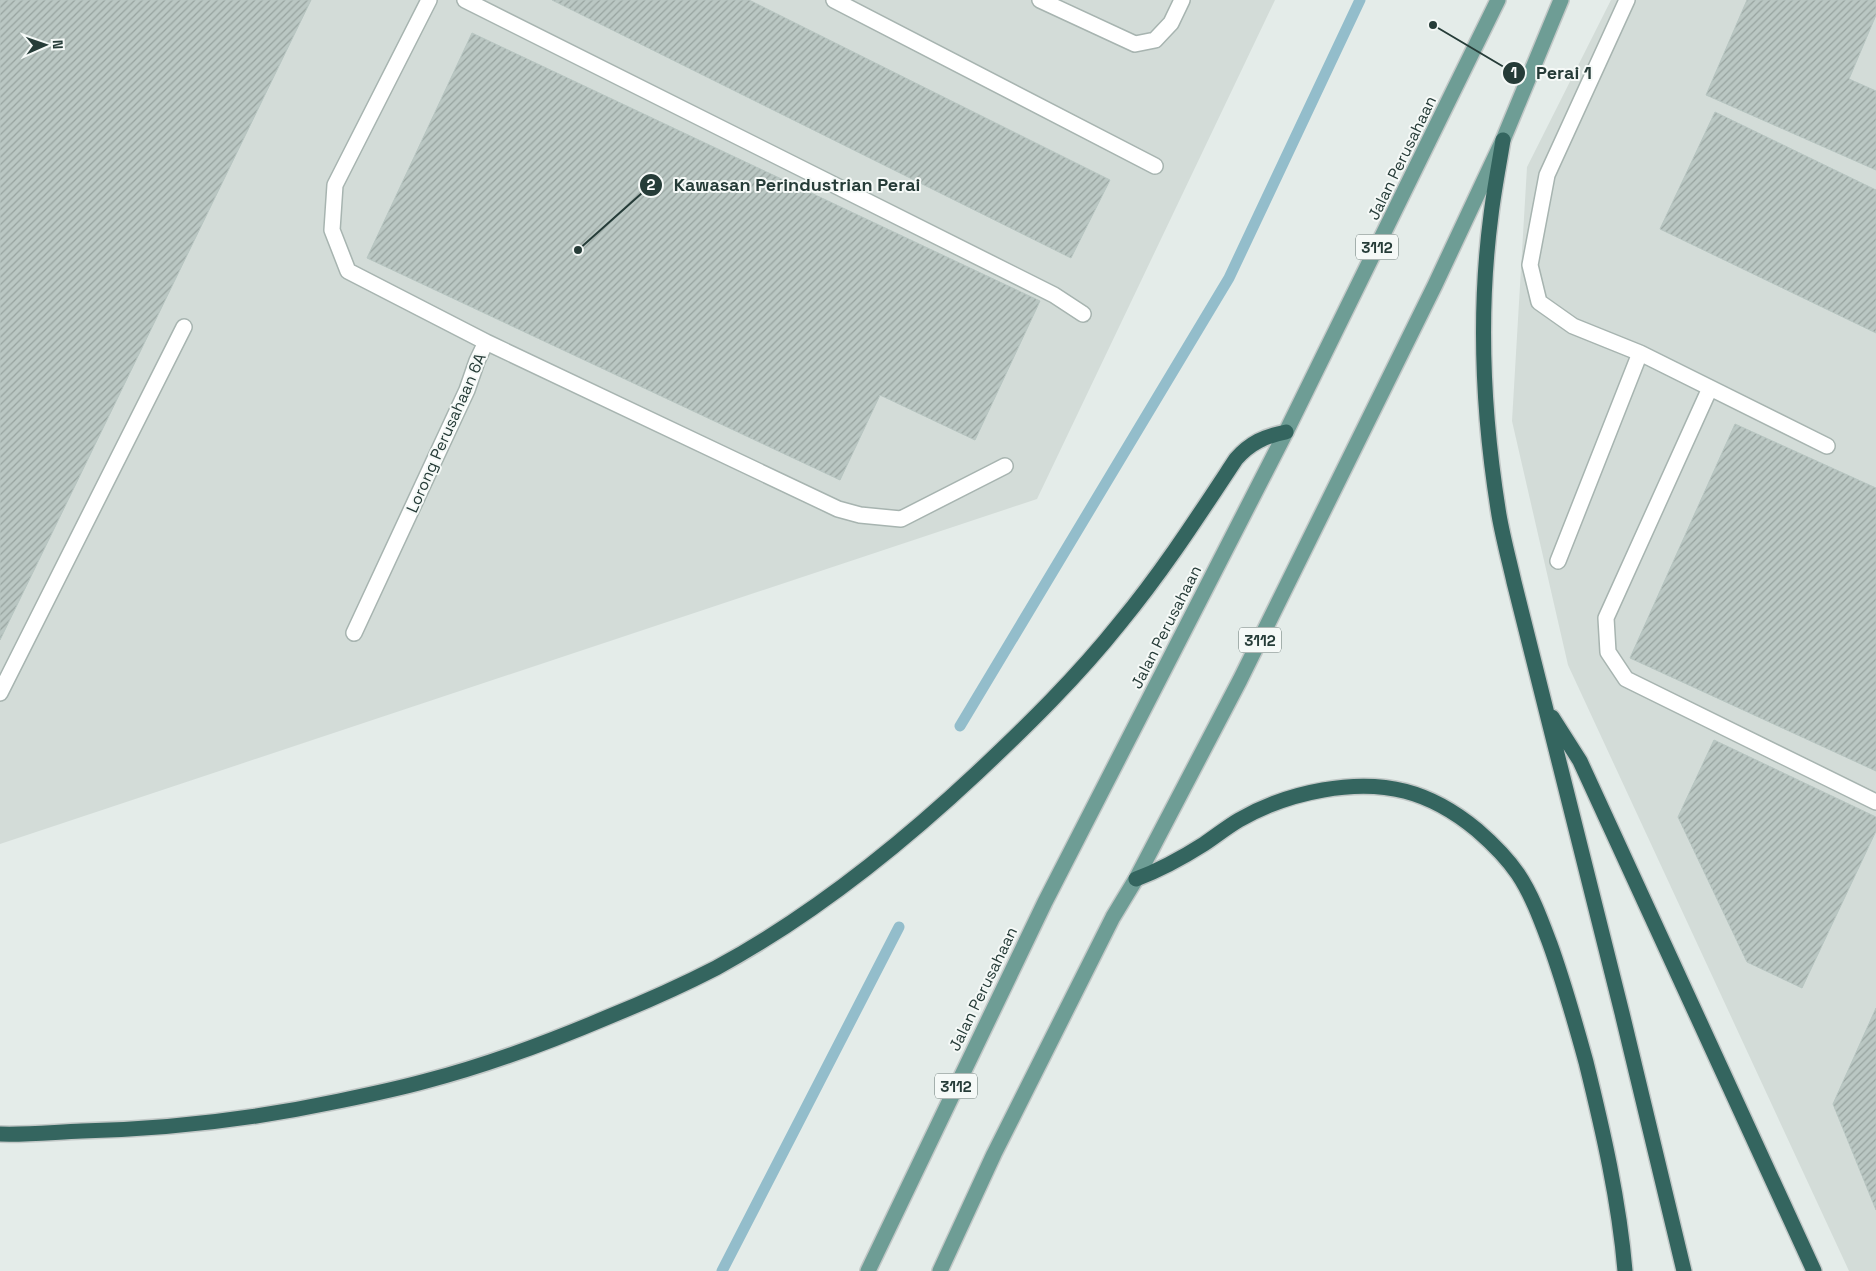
<svg xmlns="http://www.w3.org/2000/svg" width="1876" height="1271" viewBox="0 0 1876 1271" font-family="'Space Grotesk',sans-serif">
<defs>
<pattern id="building-hatch" width="6" height="6" patternUnits="userSpaceOnUse" patternTransform="scale(1.25)"><rect width="6" height="6" fill="#bac7c3"/><path d="M-1 1l2-2M0 6l6-6M5 7l2-2" fill="none" stroke="#97a39f"/></pattern>
</defs>
<rect width="100%" height="100%" fill="#e4ece9"/>
<path fill="#d3dcd8" d="M0,0H1275L1037,499L0,844Z
M1611,0H1876V1271H1849L1568,665L1512,421L1527,167Z"/>
<g fill="none" stroke-linecap="round" stroke-linejoin="round">
<path stroke="#93bdcb" stroke-width="11" d="M960,726L1229,278L1360,0
M722,1271L899,927"/>
</g>
<path fill="url(#building-hatch)" stroke="#b7c5c1" d="M0,0H311L0,640Z
M552,0H749L1110,180L1071,258Z
M1747,0H1876V15L1849,79L1876,91V170L1706,95Z
M472,33L1040,301L975,440L880,395L840,480L367,258Z
M1715,112L1876,190V333L1660,229Z
M1735,424L1876,488V771L1630,658Z
M1714,740L1876,817V831L1802,988L1747,962L1678,817Z
M1876,1008V1210L1833,1104Z"/>
<g fill="none" stroke-linecap="round" stroke-linejoin="round">
<g stroke="#a7b4b0" stroke-width="18">
<path id="minor" d="M465,0L1054,295L1083,314
M834,0L1155,166
M1040,0L1135,44L1155,40L1171,23L1182,0
M1627,0L1547,175L1530,265L1539,302L1573,326L1640,353L1827,446
M486,342L838,509L860,515L901,519L1005,466
M1710,388L1606,618L1608,652L1626,679L1876,802
M1558,561L1640,353
M354,633L467,390L477,361L486,342L348,271L332,230L335,185L429,0
M0,693L184,327"/>
</g>
<g stroke="#c2c8c7" stroke-width="18">
<path id="major" d="M868,1271L1045,902L1286,432L1498,0
M940,1271L994,1154L1113,917L1136,879L1240,680L1435,285L1503,140L1561,0"/>
</g>
<g stroke="#c2c8c7" stroke-width="18">
<path id="highway" d="M1503,140C1499,165 1494,190 1491,215C1478,314 1483,417 1499,515C1503,538 1509,560 1514,582L1622,1013L1684,1271
M1552,717L1580,761L1814,1271
M1136,879C1160,870 1182,858 1204,844C1216,836 1227,827 1239,820C1265,805 1294,795 1323,790C1384,779 1430,791 1477,830C1492,843 1507,858 1518,874C1532,895 1541,920 1550,944C1564,983 1575,1022 1586,1062C1603,1131 1619,1200 1625,1271
M0,1134C27,1135 55,1132 82,1131C169,1129 254,1119 339,1101C368,1095 397,1089 426,1081C488,1065 549,1042 608,1017C645,1002 681,986 716,968C812,916 898,847 977,773C1028,725 1077,677 1120,623C1163,571 1199,515 1236,459C1250,443 1265,436 1286,432"/>
</g>
<use href="#minor" stroke="#fff" stroke-width="15"/>
<use href="#major" stroke="#6e9d95" stroke-width="15"/>
<use href="#highway" stroke="#34655f" stroke-width="15"/>
</g>
<g text-anchor="middle" dominant-baseline="central" stroke-width="4" stroke-linejoin="round" paint-order="stroke">
<g fill="#f5f9f7" stroke="#647571" stroke-width="1">
<rect x="1356" y="234.5" width="42" height="25" rx="4"/>
<rect x="1239" y="627.5" width="42" height="25" rx="4"/>
<rect x="935" y="1073.5" width="42" height="25" rx="4"/>
</g>
<g font-size="15" font-weight="bold" fill="#263c38">
<text x="1377" y="247">3112</text>
<text x="1260" y="640">3112</text>
<text x="956" y="1086">3112</text>
</g>
<g font-size="16" fill="#263c38" stroke="#f5f9f7">
<text transform="translate(1402 158) rotate(-64)">Jalan Perusahaan</text>
<text transform="translate(446 433) rotate(-66)">Lorong Perusahaan 6A</text>
<text transform="translate(1166 627) rotate(-63)">Jalan Perusahaan</text>
<text transform="translate(983 989) rotate(-64)">Jalan Perusahaan</text>
</g>
</g>
<path fill="none" stroke="#263c38" stroke-width="2" d="M1433 25L1514 73M578 250L651 185"/>
<g fill="#263c38" stroke="#f5f9f7" stroke-width="2">
<circle cx="1433" cy="25" r="5"/>
<circle cx="578" cy="250" r="5"/>
<circle cx="1514" cy="73" r="12"/>
<circle cx="651" cy="185" r="12"/>
</g>
<g font-size="15" text-anchor="middle" font-weight="bold" fill="#fff">
<text x="1514" y="78">1</text>
<text x="651" y="190">2</text>
</g>
<g font-size="18" text-anchor="middle" font-weight="bold" fill="#263c38" stroke="#f5f9f7" stroke-width="4" stroke-linejoin="round" paint-order="stroke">
<text x="1564" y="79">Perai 1</text>
<text x="797" y="191">Kawasan Perindustrian Perai</text>
</g>
<g transform="translate(45 45) rotate(88)" stroke="#f5f9f7" stroke-width="4" paint-order="stroke">
<path d="M0-4L9 19L0 12L-9 19Z" fill="#263c38"/>
<text y="-8" font-size="14" font-weight="bold" text-anchor="middle" fill="#263c38">N</text>
</g>
</svg>
